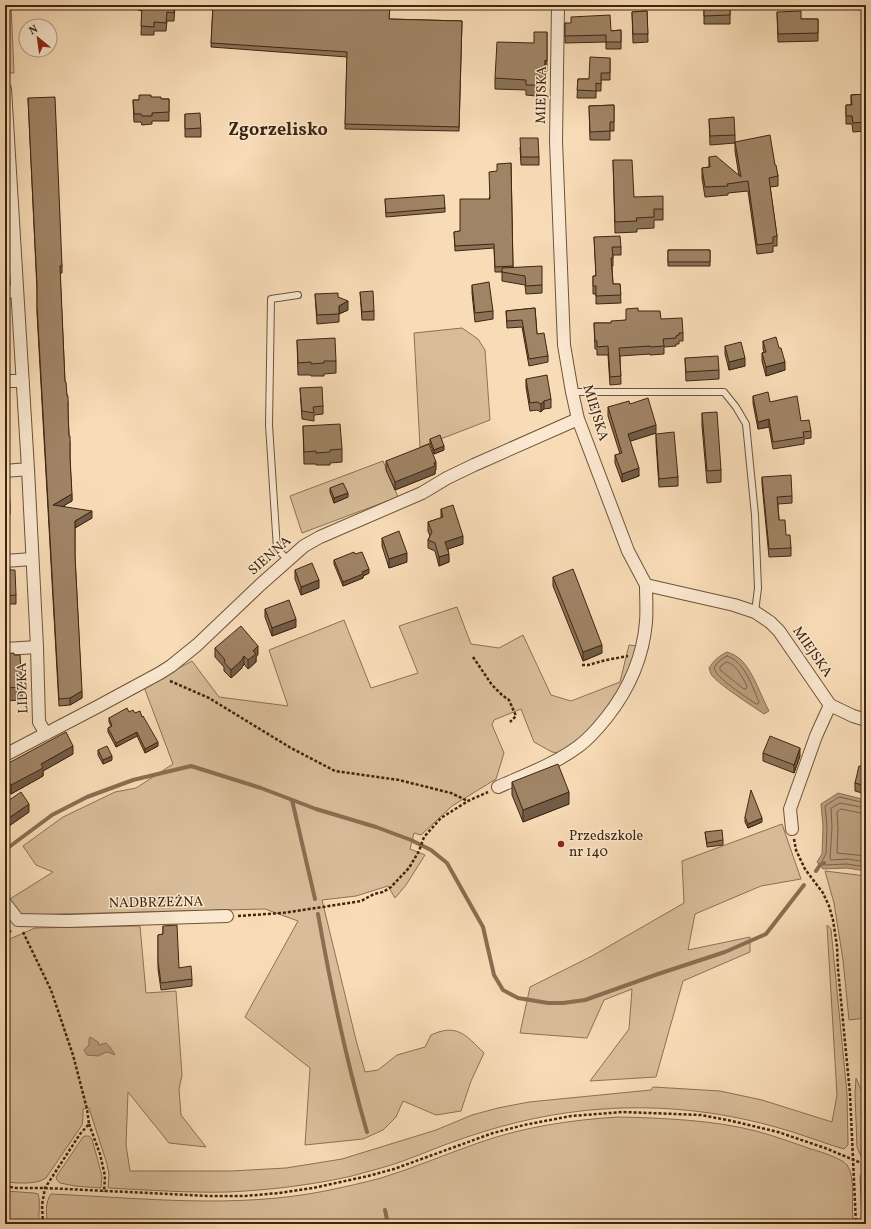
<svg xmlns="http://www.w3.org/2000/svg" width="871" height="1229" viewBox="0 0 871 1229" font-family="Vollkorn,serif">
<rect width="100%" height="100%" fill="#f8dcb7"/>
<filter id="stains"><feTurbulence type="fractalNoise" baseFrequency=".005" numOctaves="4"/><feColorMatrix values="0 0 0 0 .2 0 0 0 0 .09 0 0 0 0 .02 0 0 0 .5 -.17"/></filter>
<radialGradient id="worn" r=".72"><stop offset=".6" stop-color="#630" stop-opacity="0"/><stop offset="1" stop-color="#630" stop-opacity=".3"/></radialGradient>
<path fill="#d9bd9a" stroke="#8c7154" d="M5,5H11L14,73H10L5,37Z
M462,328L478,339L485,350L490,420L420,447L414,333Z
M383,461L398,497L302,533L290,496Z
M457,607L471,644L499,648L523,635L551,695L571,701L620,682L629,645L638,646L621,691L579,741L560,753L552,752L534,742L521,709L494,720L492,725L504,753L496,779L452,806L421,835L414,833L410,849L425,855L406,885L395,898L388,886L356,896L322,900L356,1040L365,1072L378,1070L397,1055L425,1047L431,1035C457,1023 466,1035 484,1053L471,1081L461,1111L436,1115L403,1101L396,1117L383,1130L363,1139L305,1145L310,1068L245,1017L298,921L265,909L20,915L10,899L53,872L36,865L23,846L63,817L115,792L136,788L173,764L144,687L192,661L219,697L288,706L269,650L344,620L371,688L418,673L399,626Z
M782,824L801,879L761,886L695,914L688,950L750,937V952L683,981L656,1077L590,1081L629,1029L632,989L604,1000L587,1038L520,1033L530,987L592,956L684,903L682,861Z
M825,871L866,876V1018L849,1020L843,960L834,903Z
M827,925L831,929L847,1093L848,1145L844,1149C820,1142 796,1132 772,1126C717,1111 660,1105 603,1109C557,1112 511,1122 467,1137C445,1144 425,1153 403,1161C387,1167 369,1171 352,1176C312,1185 270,1190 229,1192C189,1193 148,1190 108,1188L109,1175L107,1164L89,1108L83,1109V1118L82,1125L46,1178C36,1185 17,1183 5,1182V941L35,928L140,926L146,993L176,991L182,1075L179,1089L181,1115L206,1147L169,1143L128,1092L126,1145L130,1171H231L286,1168L342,1159L436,1130L472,1115L498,1108L529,1102L651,1090L653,1087L720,1091L762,1100L832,1122L837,1095Z
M856,1078L866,1101V1158L861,1156L857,1147L855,1094Z
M618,1117C663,1118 713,1120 756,1131C775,1136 793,1143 811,1149C819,1151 843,1159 847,1165C856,1177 851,1204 853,1219H862L860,1177L861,1174L864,1172L866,1173V1224H48C46,1215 45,1202 51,1194C142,1198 235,1209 325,1191C344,1187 363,1183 381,1178C414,1168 446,1154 478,1143C523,1127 570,1120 618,1117Z
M85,1136H89L92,1139L102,1176L101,1188L75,1186L60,1183L57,1180L56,1177L83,1137Z
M5,1191L34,1193L38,1194C41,1202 38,1215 39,1224H5Z"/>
<path fill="#b99e7e" stroke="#896e51" d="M727,652C733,654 739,657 743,662C754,674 761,696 769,711L764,714C754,707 716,683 711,674C710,672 710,670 709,668C714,660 719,656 727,652Z
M838,793L866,800V871L847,868L823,869L817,862L822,854L823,827L821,804Z
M90,1037L98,1042L99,1045L106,1043L110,1047L115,1055L108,1052L104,1053L98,1056L87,1055L84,1050L89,1045V1040Z"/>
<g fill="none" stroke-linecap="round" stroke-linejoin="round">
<path stroke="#7c6246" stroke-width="1" d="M727,656C745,662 752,686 759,702L758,704H756C746,697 716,678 714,668C717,662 721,659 727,656Z
M727,662C737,665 742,677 747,686L746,689H744L720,670V667Z
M866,803L839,797L825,806L827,827L826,854L822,861L825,865L847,864L866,867
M866,808L840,803L831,808L832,827L830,858L831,860L848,859L866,862
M866,814L841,809L837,812L838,827L837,853L866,856"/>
<path stroke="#896e51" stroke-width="4" d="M292,800L315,899
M5,850L52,815L87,797L133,780L191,766L261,788L316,809L376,827L411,840L431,850L447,863L483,927L494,975L503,990L518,998L548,1003H563L585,1000L658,974L725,952L766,934L804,885
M816,871L820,865L824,863
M318,914C331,988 346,1060 367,1132
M385,1210L388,1224"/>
<g stroke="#6e5338" stroke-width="8">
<path id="lane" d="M572,392H724L736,407L746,424L755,515L758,588L755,612
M288,560L277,549L269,425L271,299L298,295"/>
</g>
<g stroke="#6e5338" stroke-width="14">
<path id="street" d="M558,5L556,141L564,345L572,392L578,419L628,551L646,585L734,605L755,612L770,622L779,631L830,705L853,716L866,720
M5,89L28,469L37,647L39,722L46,734
M5,292L17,291
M5,381H23
M5,471L28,469
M5,561L32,559
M5,649L37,647
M5,755L97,707L160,673L171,666L197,645L260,585L304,546L320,537L422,493L447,478L474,465L578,419
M498,787C525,775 555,764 579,746C590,738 599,727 607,717C629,689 643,657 646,622C647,610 646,598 646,585
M792,829L790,809L816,736L830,705
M5,903L18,920L67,921L227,916"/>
</g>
<path stroke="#40250e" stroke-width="2.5" stroke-dasharray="3 2" stroke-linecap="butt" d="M842,5L866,11
M473,657L492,685L502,695L509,700L516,716L510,722
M582,665H588L606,660L628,656
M170,681L209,698L291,748L335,771L399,780L451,793L468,801
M794,839L796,850L805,869L823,893L829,906L833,920L837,946L838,969L850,1094L856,1224
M238,916L282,913L323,907L361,901L374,894L383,892L391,887L409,868L419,851L424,837L441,818L468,801L488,792
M23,932L51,990L73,1055L87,1109L89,1124L80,1134L45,1188L42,1205L43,1224
M5,935L8,934L11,930
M89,1124L100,1154L105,1176L104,1192
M5,1186L16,1188H45L210,1196H245L279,1193L313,1188L368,1176L394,1169L493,1133L524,1125L571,1116L623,1112L701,1115L732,1121L778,1132L825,1148L866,1165"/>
<use href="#lane" stroke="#fae8d0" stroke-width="6"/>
<use href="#street" stroke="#fae8d0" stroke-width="12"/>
</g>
<path fill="#8a7258" stroke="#40250e" d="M138,5H175L174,21H167L166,31H154V35H141L142,11L138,10Z
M213,5H390L389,19L462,21L459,131L345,129L347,57L211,47Z
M600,5H608L607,7Z
M704,5H730V24H704Z
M647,11L648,42L633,43L632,12Z
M777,12L801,19H818V41L778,42Z
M565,23L611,31L621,30V49H606V42L565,43Z
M547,32V71H545L544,91H537L536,96L526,95V90L495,89V78L534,43Z
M610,58V80H601V91H596V98H577L578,79H589Z
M866,94V131L853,132L852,124H846V105H851V95Z
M151,97L161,99H169V121H152V124L142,125L141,122H134L133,100H139Z
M28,98L62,266V273H60L65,382L68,403V413L69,436L70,443V460L72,501L63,506L92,518L75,528V557L82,698L70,705L59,706L37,313V290Z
M614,105V131H610V140H590L589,106Z
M185,114L201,128V137H185Z
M709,119L735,135V143L710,145Z
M735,142L775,165L778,176V186L770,187L777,236V246H773V252L757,254L748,191L728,193V195L705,197L702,178V168L709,167V157L739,176L735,151Z
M520,147L539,157V165H521Z
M613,160L634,197L663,209V220H654V228L637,229V232L615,233Z
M511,163L513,267L542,285V293L526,294L525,285L502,281V272H495L494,248L455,251L454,232L460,231L489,199L497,171Z
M385,199L445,208V212L386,217Z
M594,237L621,247V255H613V266H612L613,284H620L621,303L596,304V294H593V276H596Z
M668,250H710V266H668Z
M472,285L493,311V319L475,322L472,293Z
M360,292L374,311V320H362Z
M315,294L338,297L348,310L339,314V322L317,324Z
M535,308L537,334L548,356V362L529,366L522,327L507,328L506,311Z
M638,311L661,319L683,333V341H679V344H676V346L664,347V354L650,355V354L620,356L621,384L610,385L608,355H597V349H595L594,323H611L626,320Z
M297,340L336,361V373L324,374V376H311V375H298Z
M763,341L779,348L785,370L766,376L762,361V353L764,352L763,349Z
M725,346L745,366L729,370L725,354Z
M685,358L719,370V379L686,381Z
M526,379L551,399V408L544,409L541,412L537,410L530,411L526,387Z
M300,388L323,406V414L314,415V421L302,419Z
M753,396L770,402L801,421L811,431V438L804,439V444L773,449L769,427L758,429L753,403Z
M630,404L656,433L630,441L639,476L622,482L615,463V455L620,454L608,416V407Z
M5,410L6,427V435H5Z
M702,413L721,470V482L707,483L702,426Z
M303,426L342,449V462L330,463V465H316V464H304Z
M656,434L678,477V486L659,487L656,442Z
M430,439L444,450L434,454L430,443Z
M386,461L436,470L435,471V474L395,490L386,470Z
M762,477L792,496V503L778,504L779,520L791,548V556L769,557L762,484Z
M5,481L10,506V515H5Z
M330,488L348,497L334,503L330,492Z
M441,509L463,544L448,549L449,562L439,566L435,551L428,548V540L430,536L428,531V522L441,518Z
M382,538L407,562L389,568L382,546Z
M355,554L369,573L363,576V578L343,586L334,564V560Z
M5,568L16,595V604H5Z
M295,570L319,588L301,595L295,579Z
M553,577L602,653L583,661L553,586Z
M265,609L296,627L272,636L265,617Z
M215,648L258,654L256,657V662L248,669L244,664L241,669L231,678L224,671V667L215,657Z
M5,654L22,687V700L5,701Z
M129,712L135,713L158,746L145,753L137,736L116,747L108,732V728L111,726L109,722V718Z
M98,750L112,760L103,764L98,755Z
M763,753L800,756L794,773L763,761Z
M73,754L43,771V776L11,794L5,783V765Z
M866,767V794L855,791V783Z
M512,782L569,804L523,822L512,795Z
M5,803L29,812L9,826L5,820Z
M745,817L762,822L748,828L745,822Z
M705,832L723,840V845L707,847Z
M163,926L179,968L192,979V986L161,990L158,969V935L163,934Z"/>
<path fill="#705c47" stroke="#40250e" d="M545,60V71L544,91V81Z
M348,301V310L339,314V306Z
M745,358V366L729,370V362Z
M785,362V370L766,376V367Z
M544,401V409L541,412V404Z
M769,419V427L758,429V422Z
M656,425V433L628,442V434Z
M444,446V450L434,454V450Z
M436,462V470L435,471V474L395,490V482Z
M639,468V476L622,482V474Z
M348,493V497L334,503V498Z
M72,494V501L53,512V505Z
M92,511V518L75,528V521Z
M463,536V544L445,550V542Z
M407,553V562L389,568V559Z
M449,554V562L439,566V557Z
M369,569V573L363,576V578L343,586V582L362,572Z
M319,580V588L301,595V587Z
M296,619V627L272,636V628Z
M602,645V653L583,661V652Z
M258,646V654L256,657V662L248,669V660L253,651Z
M244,656V664L241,669L231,678V670Z
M82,691V698L70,705V698Z
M137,732V736L116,747V743Z
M158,742V746L145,753V749Z
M73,746V754L43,771V776L11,794V785L41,764Z
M800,748V756L794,773V765Z
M112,756V760L103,764V760Z
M569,792V804L523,822V810Z
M29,804V812L9,826V818Z
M762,818V822L748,828V824Z"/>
<path fill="#a08466" stroke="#40250e" d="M142,5H174V13L167,12L166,23L154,22V27L141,26Z
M213,5H390L389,19L462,21L459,127L345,124L347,52L211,43Z
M704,5H730V15L704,16Z
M647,11L648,34H633L632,12Z
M801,11V19H818V33L778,34L777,12Z
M610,15L611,31L621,30V42H606V35L565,36V23H571V17Z
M534,32H547V61L545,60L544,81H537L536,85H526V80L495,78L497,42L534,43Z
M590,57L610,58V73H601V84L596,83V91L577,90L578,79H589Z
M866,94V122L853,123L852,116H846V105H852L851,95Z
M139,95H151V97H161V99H169V112L152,113V116H142L141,114H134L133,100H139Z
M55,97L62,266H60L65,382H66L67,396H68V410L69,436H70V457L72,494L53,505L92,511L75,521V556L82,691L70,698L59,699L37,306V285L28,98Z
M614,105V122H610V131L590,132L589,106Z
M200,113L201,128L185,129V114Z
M734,117L735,135L710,136L709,119Z
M770,135L775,165H776L778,176L769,178L777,236L773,237V243L757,245L748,181L727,184L728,186L705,187L702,168L710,167L709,157L716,156L741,177L735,142Z
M520,138H538L539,157H521Z
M613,160H632L634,197L663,196V209H654V217L636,218L637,221L615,222Z
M511,163L513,266L495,267L494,244L455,246L454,232L460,231V199H490L489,172L497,171V164Z
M444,195L445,208L386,213L385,199Z
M620,236L621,247H612L613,258H611L613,284H620L621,295L596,296V286H593V276H596L594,237Z
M668,250H710V262H668Z
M542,266V285L526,286L525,276L502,272V268Z
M489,282L493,311L475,313L472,285Z
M373,291L374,311L362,312L360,292Z
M338,293V297L348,301L339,306V314L317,315L315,294Z
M535,308L537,334L544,333L548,356L529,359L522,320L507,321L506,311Z
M638,308V311H660L661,319L682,318L683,333H679V335L676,336V338L663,339L664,346L650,347V346L619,348L621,376L610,377L608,346L597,347V341H595L594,323H611V321L626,320V309Z
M776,337L779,348H781L785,362L766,367L762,353L766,352L763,341Z
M335,338L336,361H324V363L311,364V362L298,363L297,340Z
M741,342L745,358L729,362L725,346Z
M718,356L719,370L686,372L685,358Z
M547,375L551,399L544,401L541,404L537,402L530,403L526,379Z
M322,387L323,406L313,407L314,413L302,411L300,388Z
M768,392L770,402L797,396L801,421L809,420L811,431L803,432L804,437L773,442L769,419L758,422L753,396Z
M648,398L656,425L628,434L639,468L622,474L615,455L622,453L608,407L629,401L630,404Z
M5,410L6,427H5Z
M717,412L721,470L707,471L702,413Z
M340,424L342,449L330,450V452L316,453V451L304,452L303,426Z
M674,432L678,477L659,479L656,434Z
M440,435L444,446L434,450L430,439Z
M429,444L436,462L434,463L435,466L395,482L386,461Z
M791,475L792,496L777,497L779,520H785L786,535H790L791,548L769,549L762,477Z
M5,481H9L10,506L5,507Z
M343,483L348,493L334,498L330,488Z
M453,505L463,536L445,542L449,554L439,557L435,543L428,540L432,532L428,522L443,517L441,509Z
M399,531L407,553L389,559L382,538Z
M354,552L355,554L362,552L369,569L362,572L363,574L343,582L334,560Z
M312,563L319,580L301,587L295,570Z
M5,568H10V570H15L16,595L5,596Z
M573,569L602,645L583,652L553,577Z
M289,600L296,619L272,628L265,609Z
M241,626L258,646L253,651L256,654L248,660L244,656L241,661L231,670L224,662L225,660L215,648Z
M14,653V655H20L22,687L5,688V654Z
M127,708L129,712L133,710L135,713L140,711L142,717L143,716L158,742L145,749L137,732L116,743L108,728L112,726L109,718Z
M66,732L73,746L41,764L43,768L11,785L5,774V765Z
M770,736L800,748L794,765L763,753Z
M107,746L112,756L103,760L98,750Z
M558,764L569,792L523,810L512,782Z
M859,766L866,767V786L855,783Z
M751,790L762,818L748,824L745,817Z
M21,792L29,804L9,818L5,811V803Z
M722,830L723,840L707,843L705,832Z
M177,925L179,968L191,966L192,979L161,983L158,961V935L163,934V926Z"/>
<circle fill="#8f2418" stroke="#fae8d0" stroke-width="1.5" cx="561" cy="844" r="4"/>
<g text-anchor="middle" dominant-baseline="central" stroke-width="3" stroke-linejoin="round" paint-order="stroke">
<g font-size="14" fill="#40250e" stroke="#fae8d0">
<text transform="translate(542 95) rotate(-89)">MIEJSKA</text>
<text transform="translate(595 413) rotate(73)">MIEJSKA</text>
<text transform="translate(270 556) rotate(-41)">SIENNA</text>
<text transform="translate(812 652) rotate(55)">MIEJSKA</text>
<text transform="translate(23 688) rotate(-92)">LIDZKA</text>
<text transform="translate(156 903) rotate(-1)">NADBRZEŻNA</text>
</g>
<g font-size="14" fill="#40250e" stroke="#fae8d0" text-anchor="start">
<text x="569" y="836">Przedszkole<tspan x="569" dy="16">nr 140</tspan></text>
</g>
<g font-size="18" font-weight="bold" fill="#40250e" stroke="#fae8d0">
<text x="278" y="130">Zgorzelisko</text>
</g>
</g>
<rect width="871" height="1229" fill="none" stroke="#f8dcb7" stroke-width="20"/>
<rect x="6" y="6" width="859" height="1217" fill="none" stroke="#40250e" stroke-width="2"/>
<rect x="10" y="10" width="851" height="1209" fill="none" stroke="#40250e"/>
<g transform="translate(38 38) rotate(331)"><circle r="19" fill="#fae8d0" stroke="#b09a82"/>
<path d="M0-3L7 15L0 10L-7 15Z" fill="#8f2418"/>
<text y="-6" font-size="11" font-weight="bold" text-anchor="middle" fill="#40250e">N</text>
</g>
<rect width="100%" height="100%" filter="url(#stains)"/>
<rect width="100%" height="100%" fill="url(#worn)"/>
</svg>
